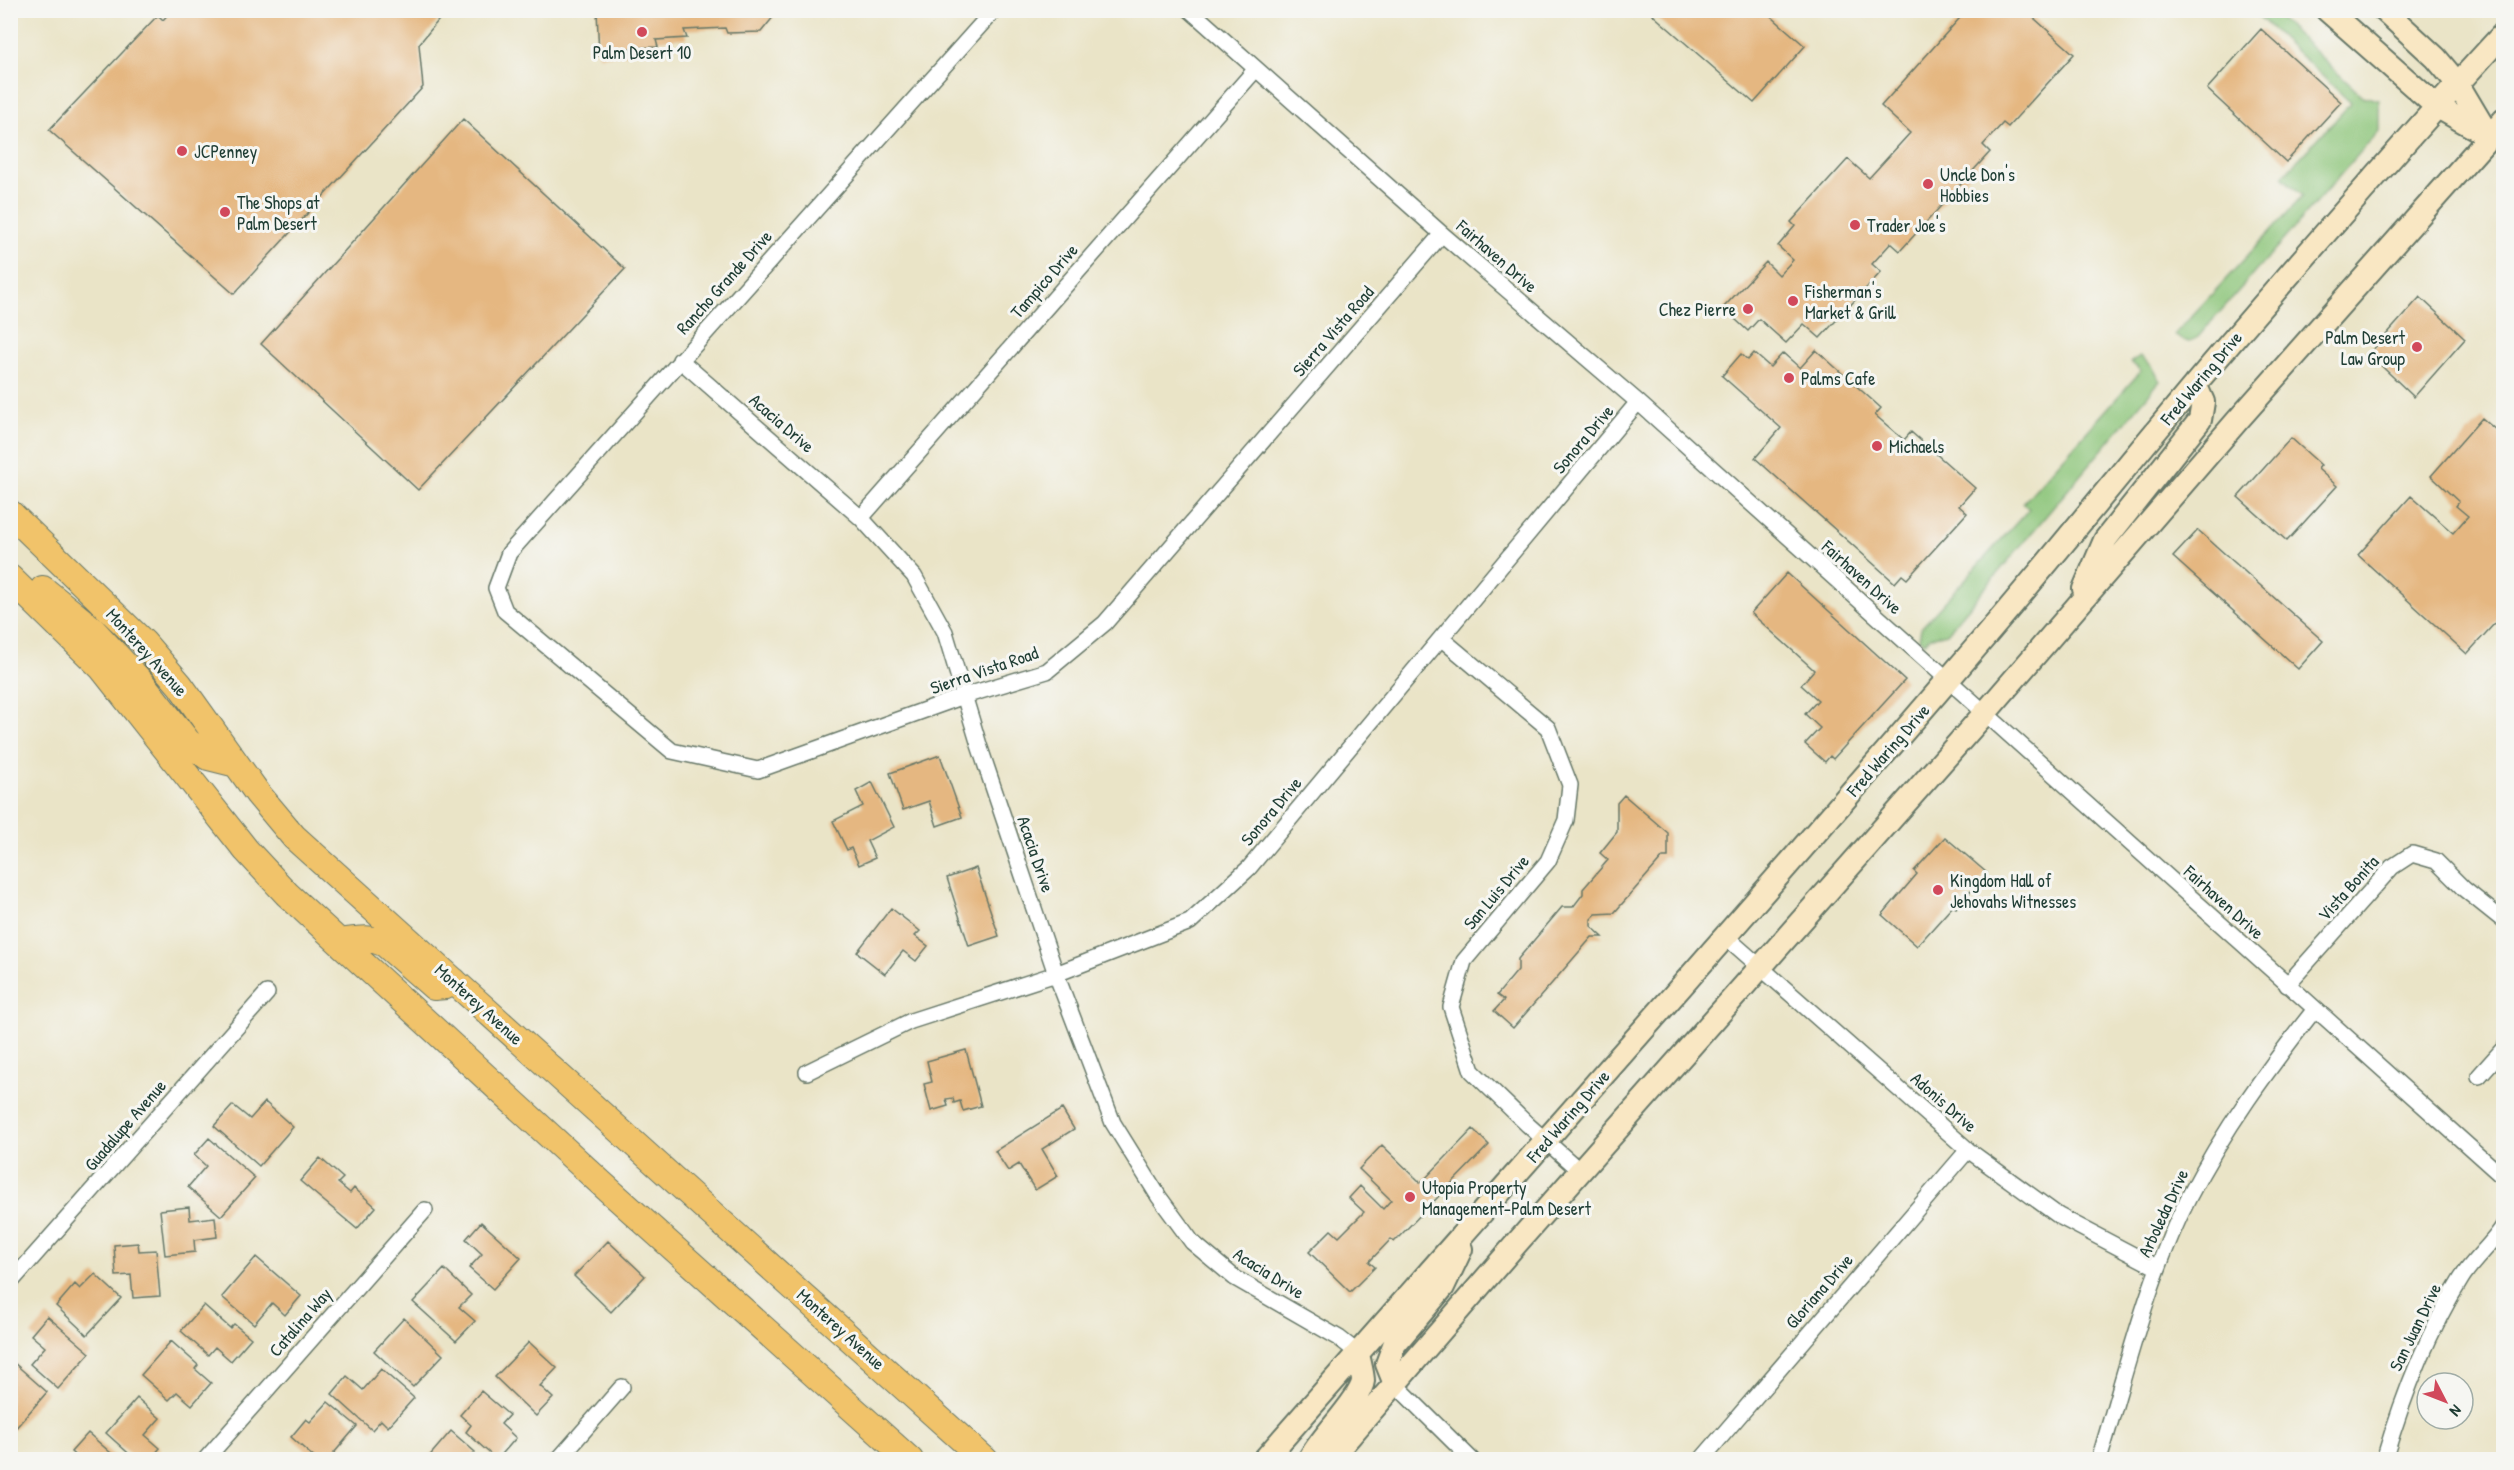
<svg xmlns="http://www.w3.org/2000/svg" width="2514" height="1470" viewBox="0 0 2514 1470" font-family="'Patrick Hand',sans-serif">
<rect width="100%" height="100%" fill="#f6f6f2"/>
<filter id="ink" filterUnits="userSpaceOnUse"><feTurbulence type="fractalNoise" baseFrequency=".0167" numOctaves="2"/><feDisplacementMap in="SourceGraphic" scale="12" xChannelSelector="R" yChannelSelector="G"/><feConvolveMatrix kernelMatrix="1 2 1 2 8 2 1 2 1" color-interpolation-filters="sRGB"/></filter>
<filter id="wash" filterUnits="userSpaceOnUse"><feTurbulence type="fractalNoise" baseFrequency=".008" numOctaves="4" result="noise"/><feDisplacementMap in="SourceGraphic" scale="24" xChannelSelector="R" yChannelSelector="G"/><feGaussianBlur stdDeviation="1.35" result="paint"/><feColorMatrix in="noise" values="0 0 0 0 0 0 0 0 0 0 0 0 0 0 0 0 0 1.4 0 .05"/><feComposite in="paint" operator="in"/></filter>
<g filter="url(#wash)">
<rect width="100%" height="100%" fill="#eae4c7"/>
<path fill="#8cc579" stroke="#568156" stroke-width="1.5" d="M2253,11H2272L2362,96L2379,100V131L2198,337C2188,344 2183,341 2174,335L2303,196L2282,177L2351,103Z
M2140,356L2152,366L2160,381L1947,633L1930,637L1924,643L1919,639L1921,628L2029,509L2023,503L2141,371L2131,362Z"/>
<g id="blocks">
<path fill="#e5b781" d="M172,10H447L419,44L423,87L234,294L49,130L158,15L163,20Z
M597,10H779L761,32L727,33L725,28L684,30L687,38L656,40L658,47L630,48V54L599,56Z
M1657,10H1764L1805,46L1754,103L1653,15Z
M1967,10H2025L2074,54L2008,127L2003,123L1983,145L1990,152L1900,251L1891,243L1872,264L1881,272L1820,338L1804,324L1786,343L1759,319L1748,331L1723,308L1766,262L1779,275L1793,260L1778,246L1795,226L1791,222L1848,159L1869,178L1910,133L1881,106Z
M2261,29L2341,102L2286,162L2207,89Z
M463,119L625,269L418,490L261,344Z
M2420,297L2465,339L2414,397L2369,354Z
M1816,350L1881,408L1875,415L1904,440L1911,432L1975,488L1959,506L1967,513L1907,579L1902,575L1895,583L1755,458L1781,428L1722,376L1741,354L1748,360L1754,353L1770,367L1783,353L1800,368Z
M2482,418L2504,437V613L2467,654L2358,555L2411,496L2453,533L2468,516L2456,506L2459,502L2431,476Z
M2291,438L2321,465L2318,469L2337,486L2287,541L2238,497Z
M2198,530L2323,641L2298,669L2173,557Z
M1787,573L1905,680L1833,759L1830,756L1825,762L1805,744L1820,728L1805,714L1818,700L1801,685L1814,670L1751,613Z
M940,755L962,817L937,826L929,801L903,810L890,773Z
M872,782L894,827L867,841L875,858L859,865L851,848L847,850L833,821L863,806L856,791Z
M1624,795L1668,833V857H1663L1614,913L1596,914L1591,919V926L1603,937H1592L1513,1028L1494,1011L1504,1000L1497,995L1518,970V959L1562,907H1573L1583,894V889L1608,860L1600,853L1617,832V803Z
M1945,837L1987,873L1956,908L1953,906L1917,946L1882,915L1917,874L1914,871Z
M976,868L999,936L969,946L947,878Z
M891,908L920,931L915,936L928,946L916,961L903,951L885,974L857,952Z
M966,1050L981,1106L963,1111L960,1101L954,1103L953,1098L946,1099L948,1106L931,1111L924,1084L932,1082L927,1061Z
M265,1102L293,1127L259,1166L214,1126L233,1105L250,1119Z
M1062,1109L1074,1129L1042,1149L1058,1176L1035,1190L1019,1164L1008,1171L995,1151Z
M1473,1129L1489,1145L1394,1242L1391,1239L1369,1262L1375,1267L1350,1292L1309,1252L1331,1230L1339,1237L1364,1212L1349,1198L1360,1186L1383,1209L1391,1200L1359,1169L1382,1145L1421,1183Z
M209,1138L255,1178L221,1216L188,1187L206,1166L194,1155Z
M320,1158L343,1178L338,1183L350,1193L354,1188L376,1207L357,1229L300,1181Z
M189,1207L190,1220L215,1217L217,1237L194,1240L195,1252L165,1255L160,1210Z
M481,1222L521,1258L493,1289L469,1268L482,1254L466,1239Z
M608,1241L645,1276L611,1312L574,1276Z
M138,1243L139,1251L156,1250L160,1296L133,1298L131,1275L116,1276L114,1245Z
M256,1257L301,1296L285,1315L272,1303L254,1324L222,1297Z
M444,1269L471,1295L459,1307L475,1321L456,1341L413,1302Z
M95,1274L121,1298L87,1335L56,1306L75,1284L80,1289Z
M204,1305L230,1328L234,1324L251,1338L231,1361L215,1347L208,1355L181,1331Z
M47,1316L90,1353L58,1389L30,1364L45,1347L31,1335Z
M404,1318L443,1355L413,1387L374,1351Z
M171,1341L198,1365L195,1369L211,1383L192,1405L177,1392L169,1400L141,1375Z
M529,1342L557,1368L540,1386L553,1398L536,1416L495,1377Z
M13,1362L47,1392L14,1430L10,1428V1365Z
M381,1369L414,1398L388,1427L381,1420L372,1430L332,1394L347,1376L363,1390Z
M481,1391L509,1415L501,1424L516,1438L497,1460L466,1432L471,1425L460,1415Z
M137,1398L160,1418L145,1435L160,1448L150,1460H136L106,1433Z
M328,1402L357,1426L328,1460H317L291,1437L306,1419L310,1422Z
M451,1431L475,1452L471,1456L474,1460H426Z
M88,1433L119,1460H80L71,1452Z"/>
</g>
</g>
<g filter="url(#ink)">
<use href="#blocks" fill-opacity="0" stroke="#667767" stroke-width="1.5"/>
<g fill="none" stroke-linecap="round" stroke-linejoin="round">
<g stroke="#667767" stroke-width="18">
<path id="street" d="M994,10L509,553L496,588L505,611L672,751L758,770L964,696L1047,671L1105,623L1442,234
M1190,10L1442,234L1638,402L2504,1178
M680,360L861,518L914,576L945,632L979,745L1056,974L1113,1123L1159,1197L1192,1242L1235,1278L1339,1338L1358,1353
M861,518L1256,69
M1442,639L1548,728L1570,785L1566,820L1548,861L1464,961L1451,1007L1472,1071L1528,1125L1581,1172
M1725,936L1968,1150L2059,1216L2158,1268
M2287,985L2392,867L2412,854L2436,861L2464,889L2504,921
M807,1072L911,1021L1056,974L1190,922L1249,868L1638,402
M2479,1076L2504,1048
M10,1283L267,993
M1395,1384L1472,1460
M205,1460L425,1210
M558,1460L622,1387
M1701,1460L1968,1150
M2099,1460C2126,1372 2147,1279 2189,1197C2224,1129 2268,1069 2315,1009
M2384,1460C2403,1396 2426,1335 2461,1279C2473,1259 2493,1244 2504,1225"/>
</g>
<g stroke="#667767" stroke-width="26">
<path id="secondary" d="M2327,10L2436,106L2489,136
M2384,10L2436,58L2457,83L2488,135
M2084,589L2105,540L2200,420L2203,402L2195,384
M1395,1384L1387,1364L1394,1345L1443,1287L1461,1249
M1264,1460C1496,1195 1731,934 1959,667C2040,574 2117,477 2196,383C2297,265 2399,147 2504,33
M1309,1460C1319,1439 1361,1399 1363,1381C1363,1373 1359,1361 1358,1353
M1329,1460L1515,1245L1985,713L2237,421L2504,120"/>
</g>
<g stroke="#667767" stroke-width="28">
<path id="primary" d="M10,513L143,642L180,685L258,794L294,837L985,1460
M10,578L102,668L246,850L287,894L601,1183L910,1460
M43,589L91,628L141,682L188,742L208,757L236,764
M340,942C356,940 370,936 385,944L434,987L446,986L454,981"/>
</g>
<use href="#street" stroke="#fff" stroke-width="15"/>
<use href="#secondary" stroke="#f9e7c3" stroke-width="22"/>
<use href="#primary" stroke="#f1c36a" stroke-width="26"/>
</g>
</g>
<g fill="#d1495b" stroke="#f6f6f2" stroke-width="2">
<circle cx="642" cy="32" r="6"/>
<circle cx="182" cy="151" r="6"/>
<circle cx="1928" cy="184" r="6"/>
<circle cx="225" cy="212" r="6"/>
<circle cx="1855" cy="225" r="6"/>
<circle cx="1793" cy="301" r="6"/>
<circle cx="1748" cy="309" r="6"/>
<circle cx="2417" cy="347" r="6"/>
<circle cx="1789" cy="378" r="6"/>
<circle cx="1877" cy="446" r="6"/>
<circle cx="1938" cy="890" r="6"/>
<circle cx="1410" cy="1197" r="6"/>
</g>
<g text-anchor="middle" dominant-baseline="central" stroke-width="6" stroke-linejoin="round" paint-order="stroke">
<g font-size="18" fill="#1f3d34" stroke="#f6f6f2" text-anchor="start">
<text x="642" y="52" text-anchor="middle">Palm Desert 10</text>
<text x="194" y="151">JCPenney</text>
<text x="1940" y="174">Uncle Don's<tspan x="1940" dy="21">Hobbies</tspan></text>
<text x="237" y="202">The Shops at<tspan x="237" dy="21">Palm Desert</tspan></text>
<text x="1867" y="225">Trader Joe's</text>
<text x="1805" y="291">Fisherman's<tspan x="1805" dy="21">Market &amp; Grill</tspan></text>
<text x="1736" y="309" text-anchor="end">Chez Pierre</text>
<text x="2405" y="337" text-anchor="end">Palm Desert<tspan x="2405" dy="21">Law Group</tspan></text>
<text x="1801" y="378">Palms Cafe</text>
<text x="1889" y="446">Michaels</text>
<text x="1950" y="880">Kingdom Hall of<tspan x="1950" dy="21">Jehovahs Witnesses</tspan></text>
<text x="1422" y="1187">Utopia Property<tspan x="1422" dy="21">Management-Palm Desert</tspan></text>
</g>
<g font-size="18" fill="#1f3d34" stroke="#f6f6f2">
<text transform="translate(1497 256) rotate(41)">Fairhaven Drive</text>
<text transform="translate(1044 281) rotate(-49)">Tampico Drive</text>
<text transform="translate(724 282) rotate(-48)">Rancho Grande Drive</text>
<text transform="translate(1333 331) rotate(-49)">Sierra Vista Road</text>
<text transform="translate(2201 378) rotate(-50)">Fred Waring Drive</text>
<text transform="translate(782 423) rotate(41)">Acacia Drive</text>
<text transform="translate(1583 439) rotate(-50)">Sonora Drive</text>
<text transform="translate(1862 577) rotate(42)">Fairhaven Drive</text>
<text transform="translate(147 652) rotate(48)">Monterey Avenue</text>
<text transform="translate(984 670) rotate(-19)">Sierra Vista Road</text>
<text transform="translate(1888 750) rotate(-49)">Fred Waring Drive</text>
<text transform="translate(1271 811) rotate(-50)">Sonora Drive</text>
<text transform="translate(1036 854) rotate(71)">Acacia Drive</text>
<text transform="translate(2348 888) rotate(-48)">Vista Bonita</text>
<text transform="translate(1496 892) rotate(-50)">San Luis Drive</text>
<text transform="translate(2224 902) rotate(42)">Fairhaven Drive</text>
<text transform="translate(479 1004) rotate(42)">Monterey Avenue</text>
<text transform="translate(1944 1102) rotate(41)">Adonis Drive</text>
<text transform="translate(1568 1116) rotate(-49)">Fred Waring Drive</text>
<text transform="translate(125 1125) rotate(-49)">Guadalupe Avenue</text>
<text transform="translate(2163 1213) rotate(-65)">Arboleda Drive</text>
<text transform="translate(1269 1273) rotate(32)">Acacia Drive</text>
<text transform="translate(1819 1291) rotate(-49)">Gloriana Drive</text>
<text transform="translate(300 1322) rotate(-49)">Catalina Way</text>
<text transform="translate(2415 1327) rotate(-64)">San Juan Drive</text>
<text transform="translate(841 1329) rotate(42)">Monterey Avenue</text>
</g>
</g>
<rect width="2514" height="1470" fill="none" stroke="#f6f6f2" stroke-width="36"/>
<g transform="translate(2445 1401) rotate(132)"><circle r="28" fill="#f6f6f2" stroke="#a0aca6" stroke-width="1.5"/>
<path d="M0-4.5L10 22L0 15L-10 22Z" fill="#d1495b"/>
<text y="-9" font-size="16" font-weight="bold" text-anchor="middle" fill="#1f3d34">N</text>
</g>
</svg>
